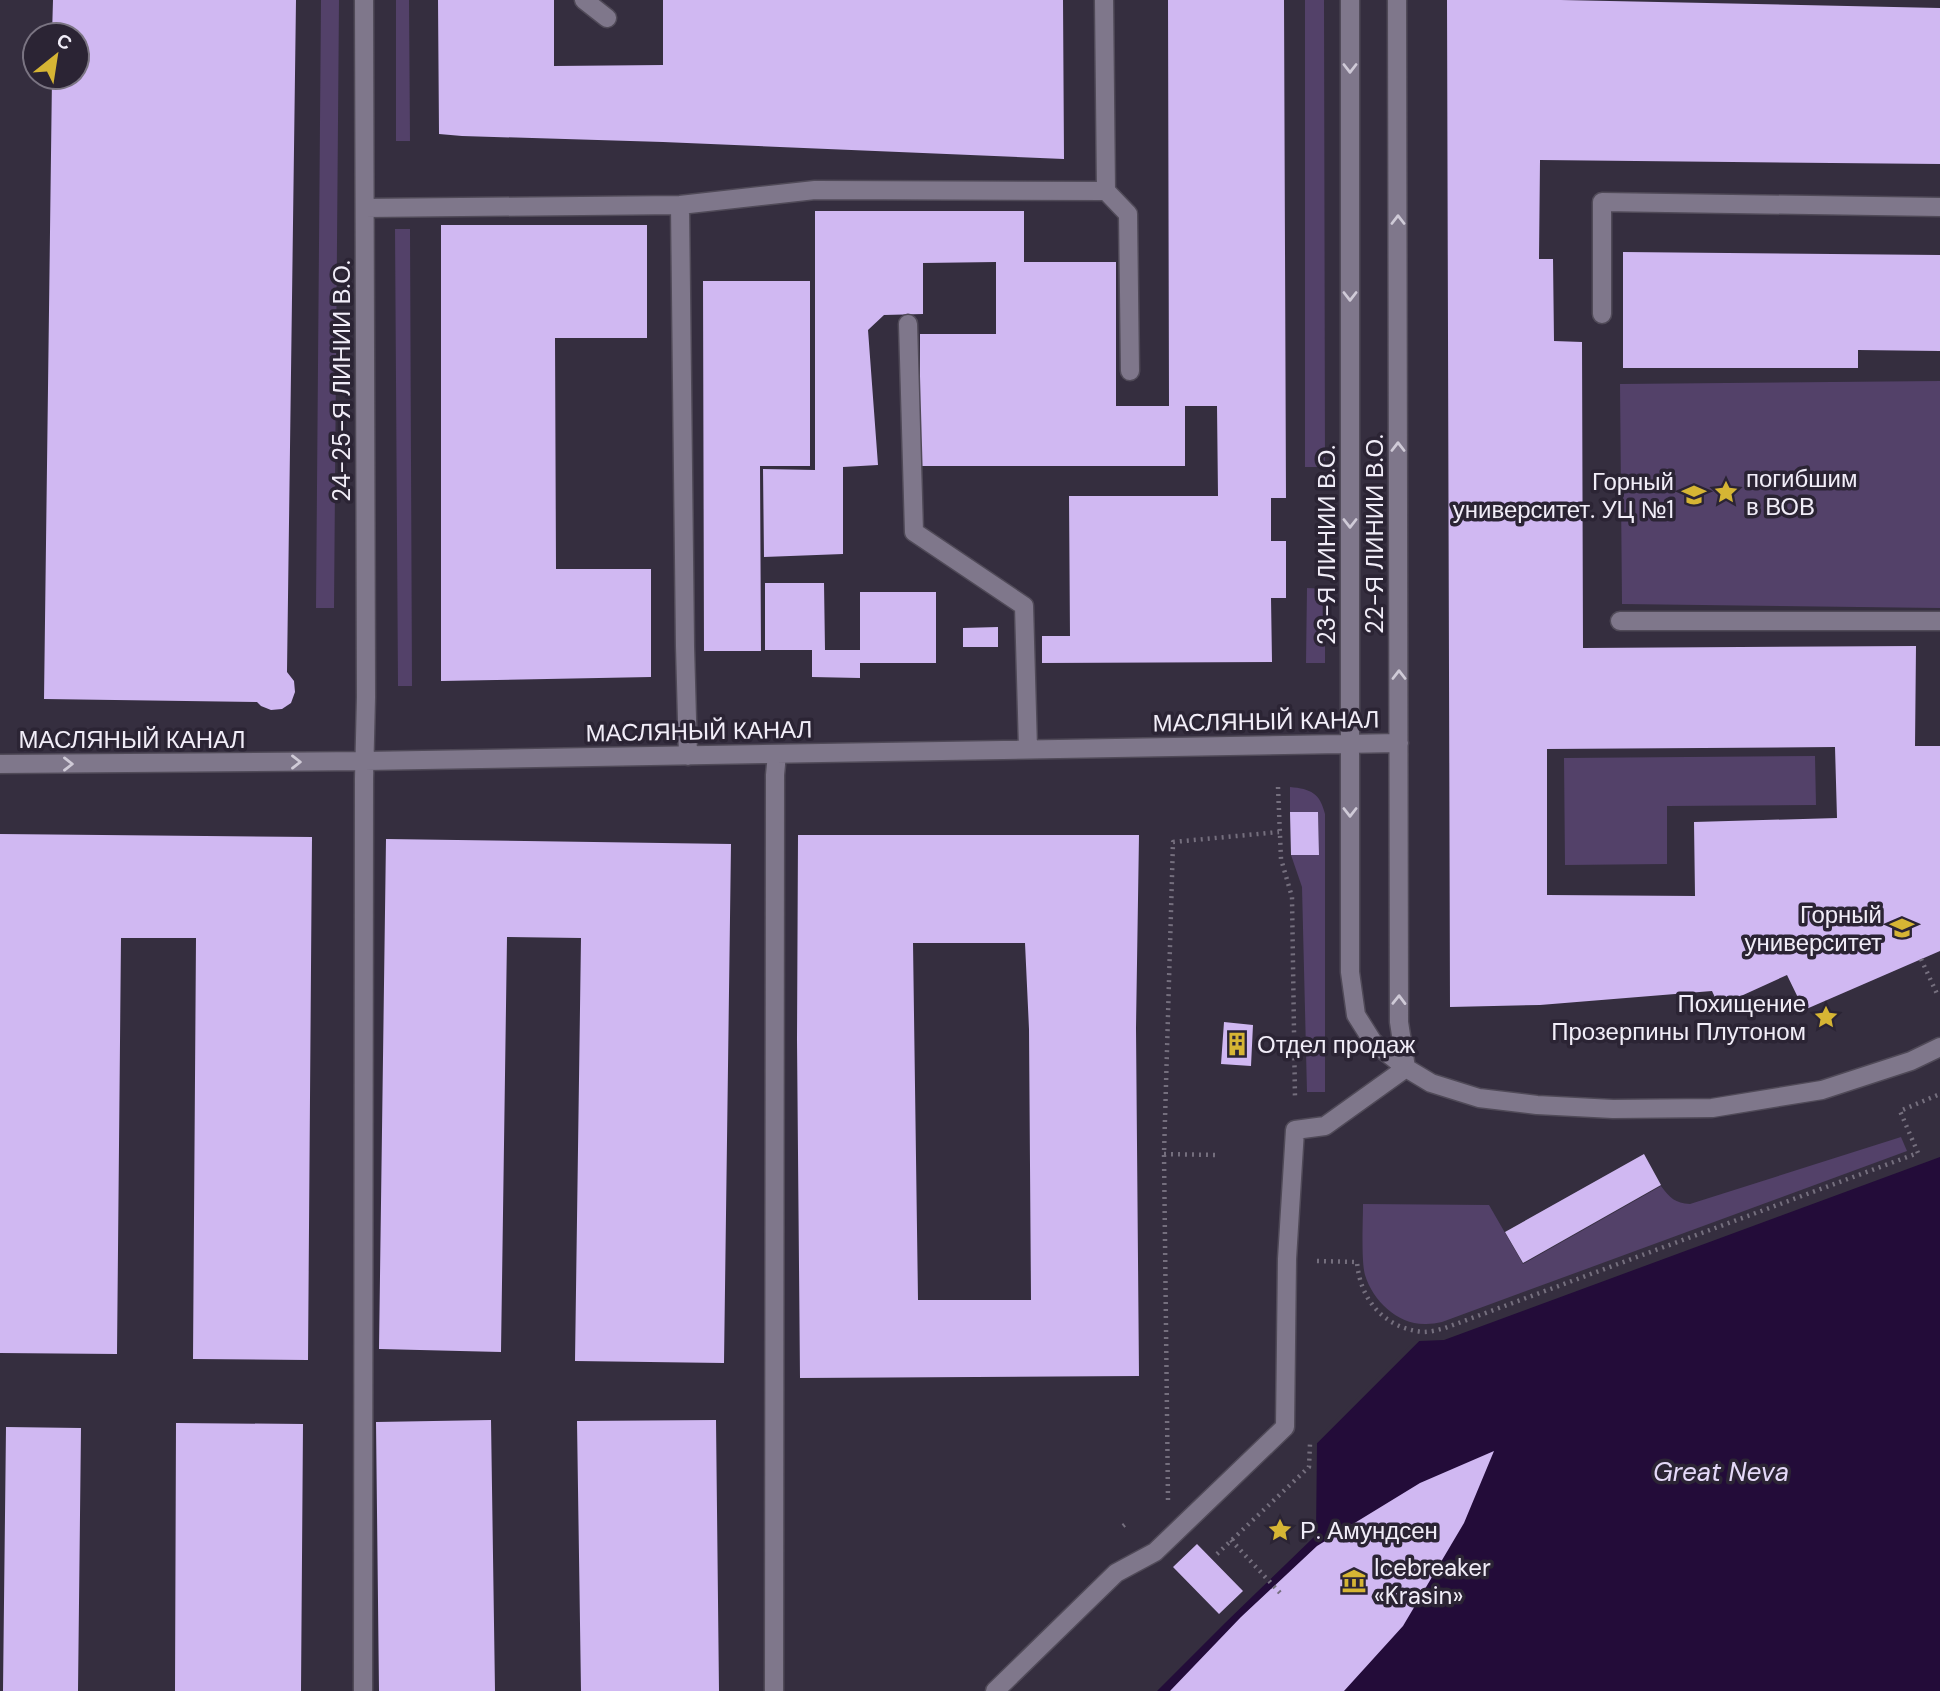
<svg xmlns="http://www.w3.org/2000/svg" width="1940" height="1691" viewBox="0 0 1940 1691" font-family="'DM Sans',sans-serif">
<rect width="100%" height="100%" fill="#352e3f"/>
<path fill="#534169" d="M321,0H339L334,608H316Z
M396,0H409L410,141H396Z
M1305,0H1324L1325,467H1305Z
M395,229H410L412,686H398Z
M1940,381V608L1622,604L1620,384Z
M1307,588L1325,589V663H1306Z
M1815,756L1816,805L1667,806V864L1565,865L1564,758Z
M1290,787C1311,789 1320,793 1325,814V1092H1307L1302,887L1291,855H1319L1318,812H1290Z
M1901,1137L1907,1151L1442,1322C1437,1323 1431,1324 1426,1324C1398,1325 1373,1301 1365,1275C1361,1260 1363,1222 1363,1204L1489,1205L1523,1264L1661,1186C1670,1198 1675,1203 1690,1204Z"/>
<path fill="#230c39" d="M1940,1157V1691H1157L1225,1623L1316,1535L1317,1443L1419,1341L1444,1340Z"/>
<path fill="#352e3f" d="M1415,1340L1419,1341L1317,1443V1438Z"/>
<path fill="#d0b8f2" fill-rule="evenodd" d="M53,0H296L287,672L294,681L295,692L291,703L282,709L271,710L261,706L257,702L44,699L52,77H77V35H52Z
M438,0H554V66L663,65V0H1063L1064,159L663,142L462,136L439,134Z
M1168,0H1284L1286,498H1271V541H1286V598H1271L1272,662L1042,663V636H1070L1069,496H1218L1217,406H1185V466H920V334H996V262L923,263V314L884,315L868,330L878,465L843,467V554L764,557L763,469L815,470V211H1024V262H1116V406H1169Z
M1447,0H1561L1940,8V164L1540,160L1539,259H1553L1554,341L1582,342L1583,648L1916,646L1915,746H1940V951L1804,1010L1787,975L1719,1006L1712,991L1540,1005L1450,1007ZM1835,747L1837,818L1694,822L1695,896L1547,895V749Z
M441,225H647V338H555L556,569H651V677L441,681Z
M1623,252L1940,255V351L1858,350V368H1623Z
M703,281H810V466H760L761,651H704Z
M765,583H824L825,650H860V592H936V663H860V678L812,677V650H765Z
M998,627V647H963V628Z
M1290,812H1318L1319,855H1291Z
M0,834L312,837L308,1360L193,1359L196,938H121L117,1354L0,1353Z
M798,835H1139L1136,1028L1139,1376L800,1378L797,1040ZM913,943H1025L1029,1029L1031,1300H918Z
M386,839L731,844L724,1363L575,1361L581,938L507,937L501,1352L379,1349Z
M1224,1022L1253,1025L1251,1066L1221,1064Z
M1644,1154L1661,1185L1523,1263L1505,1232Z
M491,1420L495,1691H379L376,1422Z
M716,1420L719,1691H581L577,1421Z
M176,1423L303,1424L301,1691H175Z
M6,1427L81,1428L78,1691H3Z
M1494,1451L1464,1523L1403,1626L1344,1691H1170L1241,1617L1317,1546L1420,1483Z
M1197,1544L1243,1591L1219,1614L1173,1567Z"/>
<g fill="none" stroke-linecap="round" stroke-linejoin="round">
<g stroke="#504a58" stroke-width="21">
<path id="minor" d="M584,0L607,18
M1350,0V972L1356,1015L1373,1042L1406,1068L1431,1083L1479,1098L1537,1105L1613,1109L1712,1108L1822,1090L1911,1061L1940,1047
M1397,0L1399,1022L1406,1068
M1106,191L1128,214L1130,371
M680,205L685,646L688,756
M365,208L680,205L815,190L1106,191L1104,0
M1602,314V202L1940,207
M908,324L914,532L1024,606L1028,749
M1620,621H1940
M0,764L365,761L1399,743
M363,1691L364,779L366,697L364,0
M774,1691L775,775L777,754
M995,1691L1116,1573L1155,1552L1285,1427L1287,1259L1295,1130L1325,1126L1406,1068"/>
</g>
<path stroke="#756f7e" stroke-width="4.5" stroke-dasharray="2 5" stroke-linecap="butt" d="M1278,787L1281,859L1292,897L1295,1099
M1921,959L1938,996
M1164,1154L1218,1155
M1317,1261L1357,1262C1360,1300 1384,1328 1423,1332C1430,1332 1438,1330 1445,1328L1918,1153L1900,1111L1940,1094
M1168,1500L1164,1154L1173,842L1279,832
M1123,1526L1127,1523
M1231,1540L1281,1594
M1217,1554L1309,1467L1310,1444"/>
<use href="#minor" stroke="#7f778b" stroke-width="18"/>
</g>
<defs><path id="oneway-chevron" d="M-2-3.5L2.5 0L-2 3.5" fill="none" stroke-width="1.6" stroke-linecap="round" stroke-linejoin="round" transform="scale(1.75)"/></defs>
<g stroke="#cfcad7">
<use href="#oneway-chevron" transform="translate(1350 68) rotate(90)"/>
<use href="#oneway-chevron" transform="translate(1398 220) rotate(-90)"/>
<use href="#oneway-chevron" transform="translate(1350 296) rotate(90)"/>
<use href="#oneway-chevron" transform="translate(1398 447) rotate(-90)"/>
<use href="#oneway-chevron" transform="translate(1350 523) rotate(90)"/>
<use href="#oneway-chevron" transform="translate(1399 675) rotate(-90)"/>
<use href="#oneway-chevron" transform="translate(296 762)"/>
<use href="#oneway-chevron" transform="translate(68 764)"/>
<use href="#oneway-chevron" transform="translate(1350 812) rotate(90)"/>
<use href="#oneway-chevron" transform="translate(1399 1000) rotate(-89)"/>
</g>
<defs>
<g id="sight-bare" transform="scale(1.89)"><path d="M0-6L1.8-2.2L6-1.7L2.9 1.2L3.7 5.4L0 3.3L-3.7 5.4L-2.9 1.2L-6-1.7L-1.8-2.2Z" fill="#d6b534" stroke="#2b2434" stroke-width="2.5" paint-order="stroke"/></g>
<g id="university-bare" transform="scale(1.89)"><path d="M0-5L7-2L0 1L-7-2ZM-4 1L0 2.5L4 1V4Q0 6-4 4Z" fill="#d6b534" stroke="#2b2434" stroke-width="2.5" paint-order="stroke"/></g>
<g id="building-bare" transform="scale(1.89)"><path d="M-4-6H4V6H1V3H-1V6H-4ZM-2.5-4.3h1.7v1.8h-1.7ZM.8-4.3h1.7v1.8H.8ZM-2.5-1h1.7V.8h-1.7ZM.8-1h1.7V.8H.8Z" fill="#d6b534" stroke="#2b2434" stroke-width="2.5" paint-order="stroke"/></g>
<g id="museum-bare" transform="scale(1.89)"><path d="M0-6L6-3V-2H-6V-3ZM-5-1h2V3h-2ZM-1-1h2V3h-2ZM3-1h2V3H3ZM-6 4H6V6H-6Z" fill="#d6b534" stroke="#2b2434" stroke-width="2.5" paint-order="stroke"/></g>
</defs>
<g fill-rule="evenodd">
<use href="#sight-bare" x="1726" y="492"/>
<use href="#university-bare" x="1694" y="495"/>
<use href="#university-bare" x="1902" y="928"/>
<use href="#sight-bare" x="1826" y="1017"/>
<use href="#building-bare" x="1237" y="1044"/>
<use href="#sight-bare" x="1280" y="1530"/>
<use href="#museum-bare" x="1354" y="1581"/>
</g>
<g text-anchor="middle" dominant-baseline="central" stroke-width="7" stroke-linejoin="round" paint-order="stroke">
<g font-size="24" fill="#f1edf8" stroke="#2b2434">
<text transform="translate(341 381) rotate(-90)">24-25-Я ЛИНИИ В.О.</text>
<text transform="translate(1374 534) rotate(-90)">22-Я ЛИНИИ В.О.</text>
<text transform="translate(1326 545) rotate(-90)">23-Я ЛИНИИ В.О.</text>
<text transform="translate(1266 721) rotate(-1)">МАСЛЯНЫЙ КАНАЛ</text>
<text transform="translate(699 731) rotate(-1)">МАСЛЯНЫЙ КАНАЛ</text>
<text x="132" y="739">МАСЛЯНЫЙ КАНАЛ</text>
</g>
<g font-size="24" fill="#f1edf8" stroke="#2b2434" text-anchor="start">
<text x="1746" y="478">погибшим<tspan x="1746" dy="28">в ВОВ</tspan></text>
<text x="1674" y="481" text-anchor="end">Горный<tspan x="1674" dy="28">университет. УЦ №1</tspan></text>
<text x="1882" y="914" text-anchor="end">Горный<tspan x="1882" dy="28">университет</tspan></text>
<text x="1806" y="1003" text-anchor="end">Похищение<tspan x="1806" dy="28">Прозерпины Плутоном</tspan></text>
<text x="1257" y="1044">Отдел продаж</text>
<text x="1300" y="1530">Р. Амундсен</text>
<text x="1374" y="1567">Icebreaker<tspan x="1374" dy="28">«Krasin»</tspan></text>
</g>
<g font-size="26" font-style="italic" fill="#e5d9f9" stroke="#2b2434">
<text x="1721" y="1472">Great Neva</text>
</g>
</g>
<g transform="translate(56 56) rotate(30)"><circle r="33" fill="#2b2434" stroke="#7a7482" stroke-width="2"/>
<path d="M0-5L12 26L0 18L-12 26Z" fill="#d6b534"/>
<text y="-10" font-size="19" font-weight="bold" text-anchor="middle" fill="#f1edf8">С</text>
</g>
</svg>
